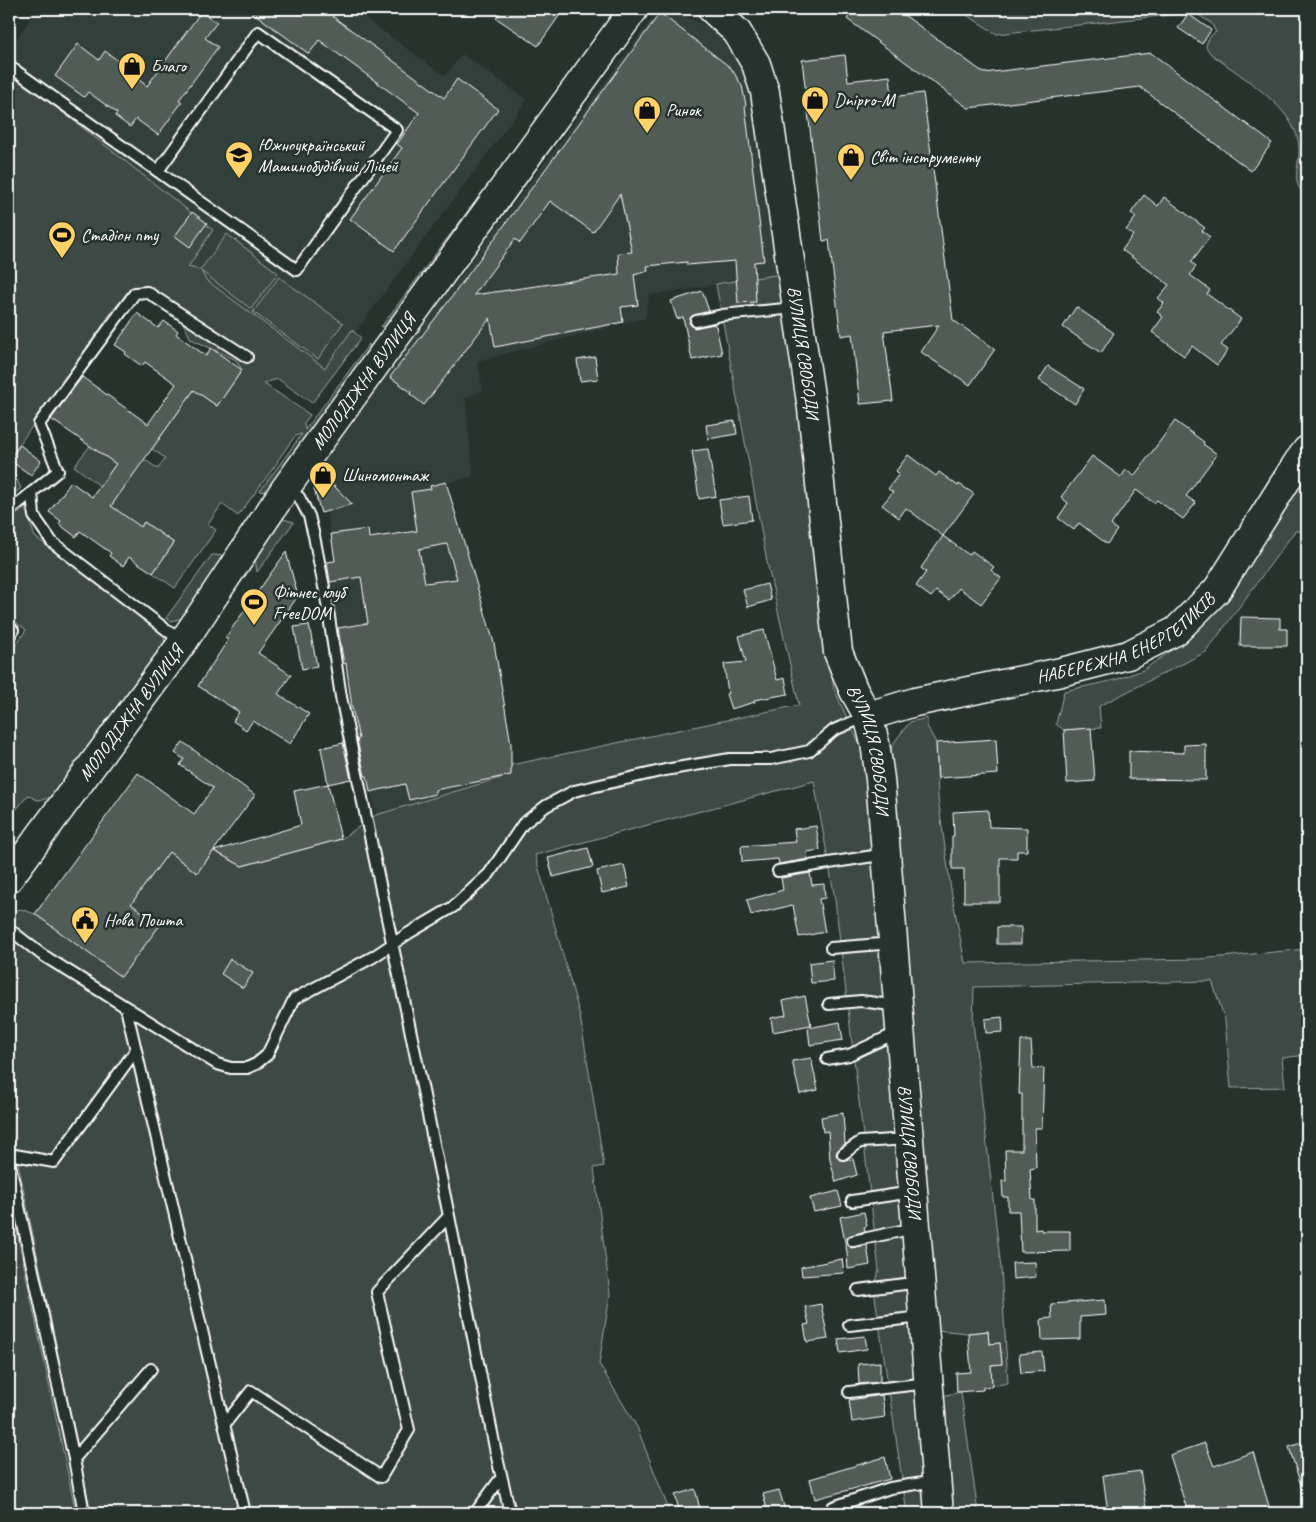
<svg xmlns="http://www.w3.org/2000/svg" width="1316" height="1522" viewBox="0 0 1316 1522" font-family="Caveat,sans-serif">
<rect width="100%" height="100%" fill="#26332d"/>
<filter id="ink" filterUnits="userSpaceOnUse"><feTurbulence type="fractalNoise" baseFrequency=".02" numOctaves="2"/><feDisplacementMap in="SourceGraphic" scale="10" xChannelSelector="R" yChannelSelector="G"/><feConvolveMatrix kernelMatrix="1 2 1 2 8 2 1 2 1" color-interpolation-filters="sRGB"/></filter>
<g filter="url(#ink)">
<path fill="#333f3a" d="M38,9H373L366,19L445,76L462,54L527,100L310,393L132,258L9,419V49Z
M675,12L710,27L748,67L781,274L649,295L645,318L477,361L483,390L465,398L473,476L446,483L511,744V775L376,815L352,708L327,562L335,561L327,511L352,504L334,486L314,489V472L649,23L659,14Z"/>
<path fill="#3e4944" stroke="#9ea4a2" d="M957,9H1181L1178,14L997,34Z
M1189,9H1307V193C1290,189 1299,164 1299,152C1299,144 1298,136 1294,129C1282,100 1236,73 1211,54L1206,47C1207,40 1210,35 1216,32L1211,23Z
M9,70L213,230L188,267L200,270L227,234L278,273L251,309L201,271L206,280L325,368L352,330L361,338L312,403L278,379L263,383L310,415L304,423L305,430L369,344L374,360L274,493L260,491L302,434L295,436L278,460L277,463L238,516L222,504L208,524L216,530L175,588L153,573L174,543L144,522L139,530L111,506L144,459L158,469L165,458L152,449L197,386L204,397L217,406L242,370L236,360L191,339L181,319L157,297L135,293C130,296 123,300 118,304C102,321 95,345 79,360L9,459Z
M486,206L400,324L381,327L470,208Z
M781,274L810,437L828,655L834,689L852,729L865,754L932,1513H907L874,1290L879,1270L835,899L814,781L535,855L580,1016L604,1166L594,1168L610,1294L599,1364L637,1427L670,1513H91L9,1120V913L20,909L35,914L121,976L159,925L131,904L169,852L197,873L214,851L242,866L341,839L376,815L510,775L511,765L799,705L767,562L716,284Z
M279,277L343,323L318,359L253,312Z
M90,446L106,457L118,461L100,486L74,466Z
M9,464L21,488L9,498Z
M1307,473V531H1295L1206,652L1099,706L1101,728L1064,730L1056,724L1064,691L1115,680L1143,670L1165,655L1196,629Z
M25,508L35,537L163,631L165,644L54,798L37,800L28,795L9,819V655L26,630L9,617V521Z
M283,519L294,522L257,572L255,559Z
M212,555L228,556L187,617L171,621L166,618Z
M927,718V726L936,743L938,798L951,890L965,963L1200,959L1307,949V1055L1282,1058L1285,1087L1231,1088L1225,1020L1212,981L974,987L973,1022L1001,1269L1008,1383L992,1386L991,1365L1002,1364L1000,1343L989,1344L988,1331L968,1333L936,1330L887,756L895,741L910,722Z
M9,1194L76,1513H9Z
M961,1392L978,1513H951L941,1396Z"/>
<path fill="#515c57" stroke="#fff" fill-rule="evenodd" d="M248,9H337L332,16L444,98L457,79L498,109L394,251L350,219L402,148L397,144L419,113L319,40L309,54Z
M503,9H564L538,46L496,18Z
M854,9H896L984,73L1151,53L1272,143L1251,171L1140,87L968,108L847,19Z
M201,12L217,22L205,38L218,47L179,100L182,102L158,135L136,119L130,127L115,116L117,113L88,92L84,97L55,76L78,44L99,60L105,51L121,63L119,65L147,86Z
M660,13L731,68L742,86L746,105L745,106L764,261L754,262L756,302L738,303L735,261L687,265V262L647,266L648,271L634,275L638,305L621,307L623,322L495,347L490,318L424,405L410,394L411,392L390,377L451,298ZM620,194L632,252L618,253L619,274L474,295L515,239L520,243L550,201L593,232Z
M1188,14L1211,30L1202,44L1178,28Z
M845,55L848,81L890,76L892,97L923,93L953,320L995,349L970,385L921,352L939,325L884,331L893,401L860,404L852,334L841,336L829,240L823,241L802,60Z
M1144,195L1158,206L1164,197L1205,228L1202,231L1210,237L1191,262L1196,266L1190,275L1210,290L1207,294L1241,319L1221,345L1228,350L1217,365L1192,346L1184,356L1152,332L1163,317L1157,312L1164,303L1158,298L1169,285L1122,250L1133,235L1126,230L1136,217L1131,213Z
M192,212L207,223L190,247L175,236Z
M702,291L709,311L692,316L689,323L694,328L714,324L715,326H716L722,354L692,360L683,317L677,319L671,301Z
M1076,307L1114,333L1101,353L1063,327Z
M137,313L158,328L164,321L178,331L176,334L206,356L211,348L242,370L217,406L194,390L111,506L141,527L144,522L174,543L153,573L129,557L123,566L109,556L111,553L80,531L76,537L59,524L61,521L49,512L71,482L92,497L116,464L51,419L82,377L148,424L176,384L145,362L142,366L125,354L126,352L115,345Z
M595,357L598,379L580,381L577,360Z
M1048,366L1084,389L1075,404L1039,380Z
M735,421L737,434L708,439L706,425Z
M1175,421L1204,442L1203,444L1217,454L1186,496L1196,503L1183,519L1157,500L1154,503L1136,490L1111,525L1117,530L1107,544L1079,523L1074,530L1058,518L1068,503L1061,497L1092,456L1121,477L1126,470L1134,476Z
M20,445L41,461L31,475L9,460Z
M708,449L716,496L699,499L692,451Z
M908,455L936,476L939,472L958,486L959,484L974,494L943,536L906,508L899,518L882,505L893,492L888,489L899,474L896,471Z
M446,482L494,643L511,744V775L435,790V794L409,800L405,784L370,792L367,776H365L357,740L359,739L352,708L346,663L344,664L338,628L368,623L361,577L330,582L327,562L335,561L331,534L368,529L369,538L417,531L411,492L431,489L430,486ZM447,544L457,579L425,583L419,549Z
M334,486L352,504L321,513L314,489Z
M749,496L752,520L723,524L719,500Z
M943,536L969,555L972,551L994,567L991,570L1001,578L981,604L959,588L949,600L936,591L931,597L916,586L926,572L921,568Z
M286,552L298,596L258,653L291,675L278,694L309,714L290,744L253,721L246,730L233,721L239,712L198,686L228,640L225,638Z
M767,584L771,600L748,607L743,590Z
M1241,617L1280,618V629H1287V646H1240Z
M309,625L317,666L302,669L294,627Z
M764,630L777,680L785,678L788,694L754,700L755,702L731,709L726,694L728,693L724,664L746,662L739,636Z
M1091,728L1095,781L1067,783L1064,730Z
M996,739L998,774L938,778L936,743Z
M183,742L255,795L197,873L169,852L131,904L160,925L121,977L35,914L138,773L194,814L213,788L180,765L184,759L175,753Z
M343,743L351,779L328,784L321,748Z
M1206,744V780L1129,779V751L1184,753V745Z
M328,784L341,839L242,866L214,851L301,825L294,791Z
M988,810L989,827L1027,828V851H1017V858H1000V902H964V869H952V836H954L953,812Z
M816,826L820,850L807,852L808,859L779,864L778,859L742,862L741,846L796,842L794,829Z
M588,848L593,867L553,877L548,858Z
M624,865L629,887L602,893L597,871Z
M810,873L812,885L824,884L825,898L819,899L825,932L799,937L793,905L751,915L747,900L783,890L781,878Z
M997,927H1021V944H997Z
M230,959L253,973L243,988L221,974Z
M832,960L834,981L811,983L809,963Z
M805,996L811,1025L773,1032L771,1018L786,1015L783,1001Z
M1002,1017L1003,1032L986,1033L985,1019Z
M840,1022L843,1040L810,1045L808,1028Z
M1021,1041H1031L1033,1069L1044,1068L1042,1128H1035L1036,1168L1030,1169L1032,1200H1035V1230L1041,1229L1042,1231H1070V1251L1021,1252L1019,1211H1008V1197H1003L1002,1181H1006L1005,1150H1022V1094H1019Z
M811,1058L818,1090L800,1094L792,1061Z
M843,1113L845,1144L837,1151L836,1155L841,1160L853,1159L857,1175L836,1182L830,1160L828,1131L823,1132L821,1117Z
M838,1191L842,1206L814,1212L810,1198Z
M864,1212L867,1226L864,1227L865,1231L849,1236L846,1242L851,1248L867,1245L870,1265L848,1269L847,1252L840,1217Z
M842,1259L844,1273L802,1276L801,1267Z
M1035,1262L1036,1277L1013,1279L1012,1263Z
M1105,1300L1106,1315L1080,1317V1339L1042,1340L1041,1319L1052,1318L1051,1304Z
M821,1304L828,1339L807,1342L804,1325L809,1324L805,1307Z
M988,1331L989,1344L1000,1343L1002,1364L991,1365L992,1386L983,1387V1390L957,1392L956,1373L971,1372L968,1333Z
M865,1336L867,1349L840,1353L838,1339Z
M1042,1352L1044,1371L1021,1373L1019,1354Z
M880,1362V1382L859,1384L858,1364Z
M882,1395L885,1417L852,1422L849,1400Z
M1304,1442L1307,1453V1494L1304,1495L1289,1447Z
M1205,1443L1214,1466L1253,1452L1271,1513H1188L1170,1455Z
M885,1457L890,1479L815,1499L810,1479Z
M1140,1471L1146,1508L1129,1513H1108L1103,1476Z
M695,1489L701,1513H680L675,1495Z
M779,1490L786,1513H768L763,1494Z"/>
<g fill="none" stroke-linecap="round" stroke-linejoin="round">
<g stroke="#fff" stroke-width="14">
<path id="lane" d="M9,66L297,270L397,130L258,32L158,171
M696,321L722,315L795,308
M286,489L299,497L309,516L314,536L326,597L341,697L449,1216L496,1453L510,1513
M32,492L34,516L52,542L181,641
M9,511L58,471L39,424L135,293L147,292L247,357
M9,627L13,630L9,636
M778,871L886,854
M9,932L14,933L41,954L217,1064L231,1068H247L256,1064L267,1055L294,999L373,957L409,933L453,907L489,874L523,824L546,806L574,791L665,770L730,759H771L809,751L834,730L867,716
M831,948L893,943
M829,1004L861,1001L898,1006
M126,1008L245,1513
M827,1059L849,1055L898,1032
M9,1154L54,1162L136,1050
M843,1154L860,1142L908,1139
M9,1160L74,1459L84,1513
M852,1201L912,1192
M853,1241L915,1228
M858,1290L920,1282
M849,1325L922,1317
M849,1392L928,1383
M224,1425L251,1391L381,1477L409,1430L377,1292L449,1216
M74,1459L151,1369
M833,1507L890,1488L936,1481
M475,1513L501,1478"/>
</g>
<g stroke="#fff" stroke-width="31">
<g id="secondary">
<path id="s1" d="M712,9L737,32L756,64L765,92L812,409L838,652L854,691L868,716L875,743L880,779L939,1513"/>
<path id="s2" d="M868,716L915,702L1061,672L1128,655L1176,631L1217,590L1298,462L1307,450"/>
<path id="s3" d="M9,878L183,642L285,489L634,9"/>
</g>
</g>
<use href="#lane" stroke="#26332d" stroke-width="10"/>
<use href="#secondary" stroke="#26332d" stroke-width="28"/>
</g>
</g>
<defs>
<g id="shop-pin" transform="scale(1.4375)"><path d="M0 17L-7.5 6A9.5 9.5 0 1 1 7.5 6Z" fill="#ffd166" stroke="#26332d"/><path d="M-5-2.5h2.3a2.7 3.5 0 0 1 5.4 0H5L5.5 6h-11ZM-1.5-2.5h3a1.5 2.3 0 0 0-3 0Z" fill="#111"/></g>
<g id="university-pin" transform="scale(1.4375)"><path d="M0 17L-7.5 6A9.5 9.5 0 1 1 7.5 6Z" fill="#ffd166" stroke="#26332d"/><path d="M0-5L7-2L0 1L-7-2ZM-4 1L0 2.5L4 1V4Q0 6-4 4Z" fill="#111"/></g>
<g id="stadium-pin" transform="scale(1.4375)"><path d="M0 17L-7.5 6A9.5 9.5 0 1 1 7.5 6Z" fill="#ffd166" stroke="#26332d"/><path d="M0-5a6.5 5 0 1 0 0 10a6.5 5 0 1 0 0-10ZM-3.5-1.8h7v3.6h-7Z" fill="#111"/></g>
<g id="civic-pin" transform="scale(1.4375)"><path d="M0 17L-7.5 6A9.5 9.5 0 1 1 7.5 6Z" fill="#ffd166" stroke="#26332d"/><path d="M-.6-6.5H3V-4.5H.6V-3L4-1V1h2V6H-6V1h2V-1L-.6-3ZM-1.2 2.5V6h2.4V2.5Z" fill="#111"/></g>
</defs>
<g fill-rule="evenodd">
<use href="#shop-pin" x="132" y="66"/>
<use href="#shop-pin" x="815" y="100"/>
<use href="#shop-pin" x="647" y="110"/>
<use href="#university-pin" x="239" y="155"/>
<use href="#shop-pin" x="851" y="157"/>
<use href="#stadium-pin" x="62" y="235"/>
<use href="#shop-pin" x="323" y="475"/>
<use href="#stadium-pin" x="254" y="602"/>
<use href="#civic-pin" x="85" y="920"/>
</g>
<g text-anchor="middle" dominant-baseline="central" stroke-width="5" stroke-linejoin="round" paint-order="stroke">
<g font-size="18" fill="#fff" stroke="#26332d" text-anchor="start">
<text x="151" y="66">Благо</text>
<text x="834" y="100">Dnipro-M</text>
<text x="666" y="110">Ринок</text>
<text x="258" y="145">Южноукраїнський<tspan x="258" dy="21">Машинобудівний Ліцей</tspan></text>
<text x="870" y="157">Світ інструменту</text>
<text x="81" y="235">Стадіон пту</text>
<text x="342" y="475">Шиномонтаж</text>
<text x="273" y="592">Фітнес клуб<tspan x="273" dy="21">FreeDOM</tspan></text>
<text x="104" y="920">Нова Пошта</text>
</g>
<g font-size="18" fill="#fff" stroke="#26332d">
<text stroke="none"><textPath href="#s1" startOffset="364">ВУЛИЦЯ СВОБОДИ</textPath></text>
<text stroke="none"><textPath href="#s3" startOffset="610">МОЛОДІЖНА ВУЛИЦЯ</textPath></text>
<text stroke="none"><textPath href="#s2" startOffset="272">НАБЕРЕЖНА ЕНЕРГЕТИКІВ</textPath></text>
<text stroke="none"><textPath href="#s3" startOffset="205">МОЛОДІЖНА ВУЛИЦЯ</textPath></text>
<text stroke="none"><textPath href="#s1" startOffset="769">ВУЛИЦЯ СВОБОДИ</textPath></text>
<text stroke="none"><textPath href="#s1" startOffset="1174">ВУЛИЦЯ СВОБОДИ</textPath></text>
</g>
</g>
<rect width="1316" height="1522" fill="none" stroke="#26332d" stroke-width="30"/>
<rect x="15" y="15" width="1286" height="1492" fill="none" stroke="#fff" stroke-width="2" filter="url(#ink)"/>
</svg>
